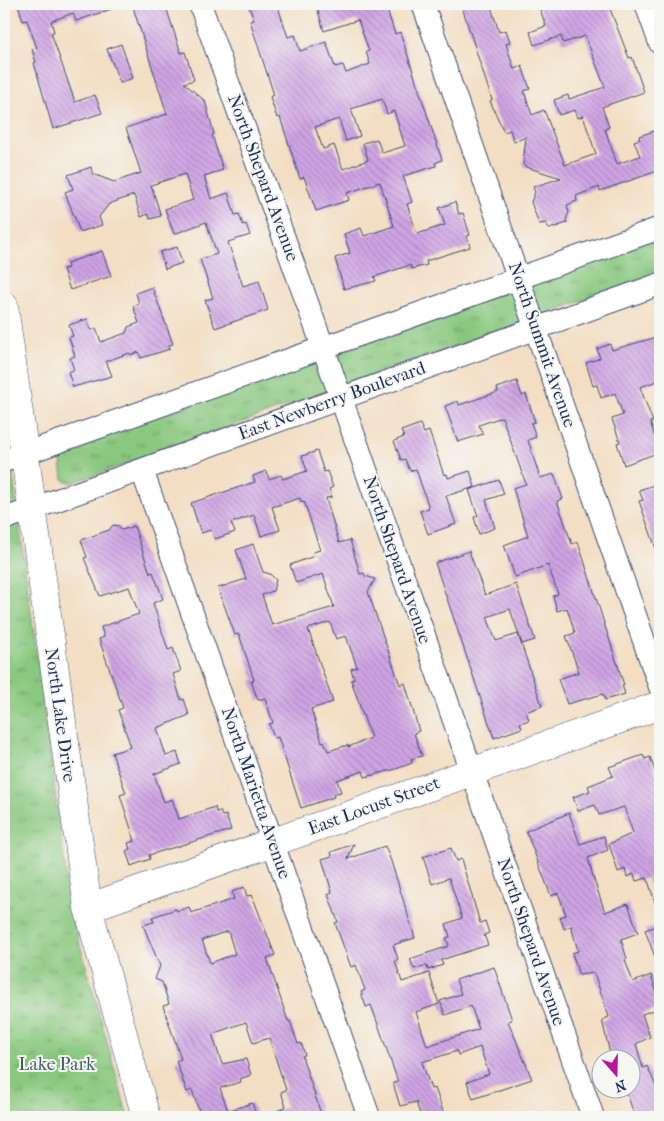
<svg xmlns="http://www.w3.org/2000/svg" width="664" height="1121" viewBox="0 0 664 1121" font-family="'IM FELL French Canon',serif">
<defs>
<pattern id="park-tufts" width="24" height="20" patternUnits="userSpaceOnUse" patternTransform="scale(1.25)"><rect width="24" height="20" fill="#89c87e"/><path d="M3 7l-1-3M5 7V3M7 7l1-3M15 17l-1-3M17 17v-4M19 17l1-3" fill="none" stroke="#6fa36a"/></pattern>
<pattern id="building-back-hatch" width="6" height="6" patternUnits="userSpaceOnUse" patternTransform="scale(1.25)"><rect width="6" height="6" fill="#d0a4e4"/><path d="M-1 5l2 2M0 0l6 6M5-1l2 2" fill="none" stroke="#a886bc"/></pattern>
</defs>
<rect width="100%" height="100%" fill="#f6f6f2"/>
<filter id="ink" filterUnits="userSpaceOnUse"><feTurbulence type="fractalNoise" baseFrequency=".02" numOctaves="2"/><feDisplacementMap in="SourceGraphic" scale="10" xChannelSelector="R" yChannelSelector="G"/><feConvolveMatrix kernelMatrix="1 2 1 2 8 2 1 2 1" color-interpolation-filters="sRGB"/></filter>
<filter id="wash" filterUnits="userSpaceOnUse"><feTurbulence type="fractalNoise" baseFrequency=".0096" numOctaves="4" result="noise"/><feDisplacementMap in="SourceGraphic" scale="20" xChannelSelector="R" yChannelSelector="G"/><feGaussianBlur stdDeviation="1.12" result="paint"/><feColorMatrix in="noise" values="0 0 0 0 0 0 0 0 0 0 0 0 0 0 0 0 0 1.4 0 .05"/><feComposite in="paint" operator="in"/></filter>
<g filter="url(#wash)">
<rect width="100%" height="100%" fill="#f3dec3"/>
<path fill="url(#park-tufts)" stroke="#527c6e" d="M660,237V273L75,482H66L63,479L60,453L63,450Z
M4,409L71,912L128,1117H4Z"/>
<g id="blocks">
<path fill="url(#building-back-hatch)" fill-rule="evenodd" d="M18,4H120V6L76,21L73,13L51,21L54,32L51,33L75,102L95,95L102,113L53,129L34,63L36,62L32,49L37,48L27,20L23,21Z
M132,4H165L181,53L185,52L194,80L184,83L205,101L214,134L212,135L223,170L204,176L211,199L228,193L235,215L239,214L243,225L246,224L250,235L228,242L243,286L259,281L268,310L215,328L205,300L213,298L200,259L217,254L206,222L174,234L165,209L193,200L185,174L151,185L161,216L150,219L148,214L141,217L134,195L109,204L99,217L102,225L80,232L65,192L73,189L68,175L91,167L93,174L114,182L141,173L126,128L167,114Z
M248,4H277L288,37L295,35L300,51L326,42L335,67L343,65L346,73L370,64L366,52L369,51L358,20L324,31L316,4H385L395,34L400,32L442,160L435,163L436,166L403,176L412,202L407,204L417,234L445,225L439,208L455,202L459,214L463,213L470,235L467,236L470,247L426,261L427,265L412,269L410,265L374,277L376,281L344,289L335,258L350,253L344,234L361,228L364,236L394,226L380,182L347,193L349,200L316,211L304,177L300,179L280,117L277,118L270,97L274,95L250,21L254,20ZM382,99L387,114L394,111L405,146L382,153L377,139L363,143L368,160L343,169L334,145L323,149L315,127L339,119L346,141L360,136L351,109Z
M461,4H490L499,32L506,30L510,42L506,44L514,69L522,66L530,89L524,91L532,115L544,110L565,165L596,154L583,116L578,118L575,110L559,115L554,100L568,95L569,99L605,87L585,36L563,43L561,36L534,45L530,32L546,26L538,4H608L629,58L632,57L644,92L602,107L609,127L605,129L617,164L640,156L634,141L640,139L639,136L654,131L660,149V170L600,191L599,187L576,196L577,201L567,205L569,212L566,220L567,223L549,229L546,223L539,224L531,202L535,192L533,187L561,178L526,167L523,164L526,137L514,142L510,130L504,132L490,101L492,100Z
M121,44L133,78L120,83L107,49Z
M177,247L182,263L165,269L160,252Z
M102,251L111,276L70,290L63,269L68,268L67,263Z
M152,287L173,344L169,345L170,349L141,358L139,352L131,355L130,353L106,361L112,376L73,387L68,372L74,370L70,358L75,356L69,337L73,336L69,325L87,319L91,330L96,328L101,342L126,333L128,327L139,323L133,306L139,304L136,293Z
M660,336V380L640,387L653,422H650L660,452L624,465L617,443L620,442L612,419L623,415L615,393L601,398L597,385L593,386L586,363L600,358L597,349L610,344L612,350Z
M517,381L522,396L526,394L535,422L531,423L536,437L528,440L540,478L554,474L563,499L557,501L572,544L578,542L624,685H622L625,694L605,700L603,694L567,704L558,679L579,672L566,636L575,633L567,608L557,611L553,596L558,594L548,565L515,577L504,545L528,536L513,488L526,484L502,417L479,425L483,434L458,442L445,406L458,401L459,405L498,392L497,388Z
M420,424L424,433L429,431L444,475L447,474L448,478L470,471L475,487L446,496L456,524L428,534L420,511L429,508L416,469L410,471L405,459L401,460L394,441L404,437L401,431Z
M317,451L324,472L327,471L333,487L329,489L332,497L326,498L339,543L350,540L360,574L364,573L365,576L375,579L368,592L400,685L405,683L410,700L419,731L414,733L422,756L411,759L412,763L396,769L365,777L363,771L337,780L341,792L333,794L334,797L301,808L278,737L274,738L269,724L273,723L265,698L258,700L251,681L254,680L239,634L235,635L218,588L246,579L236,550L253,544L263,572L270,574L276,580L273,591L262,595L272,625L334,607L323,574L296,583L290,565L314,556L313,552L320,550L304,501L301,502L300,498L272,507L280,530L261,536L254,515L231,523L235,532L215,539L211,530L201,533L191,503L255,482L253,476L266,471L269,479L281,475L283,479L307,471L302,456ZM330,622L336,639L346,636L357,667L351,669L354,679L351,680L371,738L348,747V745L328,751L324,741L322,742L311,709L333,702L308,629Z
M499,480L504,494L486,500L495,528L479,534L474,517L478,516L469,490Z
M660,483V554H658L639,501L643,500L639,490Z
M113,525L119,526L122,530L134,526L150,573L153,572L163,599L153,603L168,650L173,648L181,671L173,674L181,700L184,699L189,715L157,728L166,756L177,752L181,764L154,774L164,802L172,799L179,819L215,807L216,812L220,811L222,816L226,815L231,830L149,855L150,859L131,866L126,851L130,849L128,843L135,841L120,795L126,793L112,753L131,747L118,710L123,708L99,639L104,637L101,627L139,614L129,587L100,596L84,558L87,557L81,540L109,530Z
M469,551L485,595L516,584L535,640L522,644L510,609L487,617L496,641L518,634L542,706L526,712L529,720L520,723L522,728L494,738L435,563Z
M643,755L645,759L650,757L660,785V910L658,911L647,878L636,881L634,874L627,877L625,869L618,872L609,844L633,833L624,807L599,815L595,805L578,811L573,797L590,791L588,786L613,776L609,767Z
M569,813L580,844L604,836L608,850L588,858L594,880L605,912L628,904L638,933L621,939L627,959L625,960L633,982L651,975L660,1002V1008L642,1014L650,1037L636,1044L643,1068L647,1066L656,1086L660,1100V1117H635L625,1088H632V1058H611L602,1020L609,1017L594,973L579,975L572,953L578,951L571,926L564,929L560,917L566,915L558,893L551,896L526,831Z
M354,844L348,859L385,846L391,861L415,938L393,945L398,959L395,961L402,982L429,973L439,1004L416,1012L427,1046L479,1029L471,1006L445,1015L440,1001L461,994L456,980L494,967L512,1020L508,1021L532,1079L473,1099L467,1082L489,1074L480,1047L458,1055L457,1051L422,1062L431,1089L435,1088L445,1117H421L416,1102L400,1106L393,1083L398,1082L379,1027L371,1005L366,1007L361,992L365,990L356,965L351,967L335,923L338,922L328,894L332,892L322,859L332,856L331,852Z
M451,848L456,861L461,859L480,923L485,921L489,933L484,935L488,945L441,960L443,965L428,970L427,965L414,969L410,959L449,946L446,938L450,937L446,924L462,918L449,878L432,884L423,857Z
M244,887L247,896L252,895L275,955L267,958L288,1021H290L298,1044L301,1043L305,1055L302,1056L322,1117H262L286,1107L281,1092L286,1090L269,1038L253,1043L246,1022L212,1034L222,1064L246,1059L251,1075L240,1079L241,1082L220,1088L228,1111L252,1103L257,1117H201L192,1090L187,1092L176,1061L181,1059L163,1006L169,1004L162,982L155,979L160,966L143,925L154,922L152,917L176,909L177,911L189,907L191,913L234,899L232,892ZM228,931L235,954L210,963L202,940Z
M660,925V968H659L645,930Z"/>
</g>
</g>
<g filter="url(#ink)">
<use href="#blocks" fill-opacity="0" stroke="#3b496d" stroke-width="1"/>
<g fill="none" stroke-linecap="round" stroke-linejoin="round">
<g stroke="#3b496d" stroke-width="24">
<path id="minor" d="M200,4L323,347L593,1117
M423,4L660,687
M646,4L660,43
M4,461L660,228
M142,470L369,1117
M4,519L660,284"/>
</g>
<g stroke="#3b496d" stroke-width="29">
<path id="major" d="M4,306L88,908L146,1117
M88,908L660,705"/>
</g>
<use href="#minor" stroke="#fff" stroke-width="22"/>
<use href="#major" stroke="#fff" stroke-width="28"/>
</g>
</g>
<g text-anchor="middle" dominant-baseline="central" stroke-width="4" stroke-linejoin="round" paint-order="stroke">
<g font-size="18" fill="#1b2f5e" stroke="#f6f6f2">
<text transform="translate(263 178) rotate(70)">North Shepard Avenue</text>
<text transform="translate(542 345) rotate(71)">North Summit Avenue</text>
<text transform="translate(332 401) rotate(-20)">East Newberry Boulevard</text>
<text transform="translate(397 560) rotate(71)">North Shepard Avenue</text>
<text transform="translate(60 715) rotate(82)">North Lake Drive</text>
<text transform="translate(256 793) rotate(71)">North Marietta Avenue</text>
<text transform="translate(374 806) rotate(-20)">East Locust Street</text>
<text transform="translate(531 942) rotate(71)">North Shepard Avenue</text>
</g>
<g font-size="18" fill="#3c5d68" stroke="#f6f6f2">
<text x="57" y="1064">Lake Park</text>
</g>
</g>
<rect width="664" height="1121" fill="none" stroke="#f6f6f2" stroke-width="20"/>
<g transform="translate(616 1074) rotate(160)"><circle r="24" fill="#f6f6f2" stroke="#9ea6b7"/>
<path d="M0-4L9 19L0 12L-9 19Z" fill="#b5179e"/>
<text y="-8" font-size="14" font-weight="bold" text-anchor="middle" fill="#1b2f5e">N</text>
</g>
</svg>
